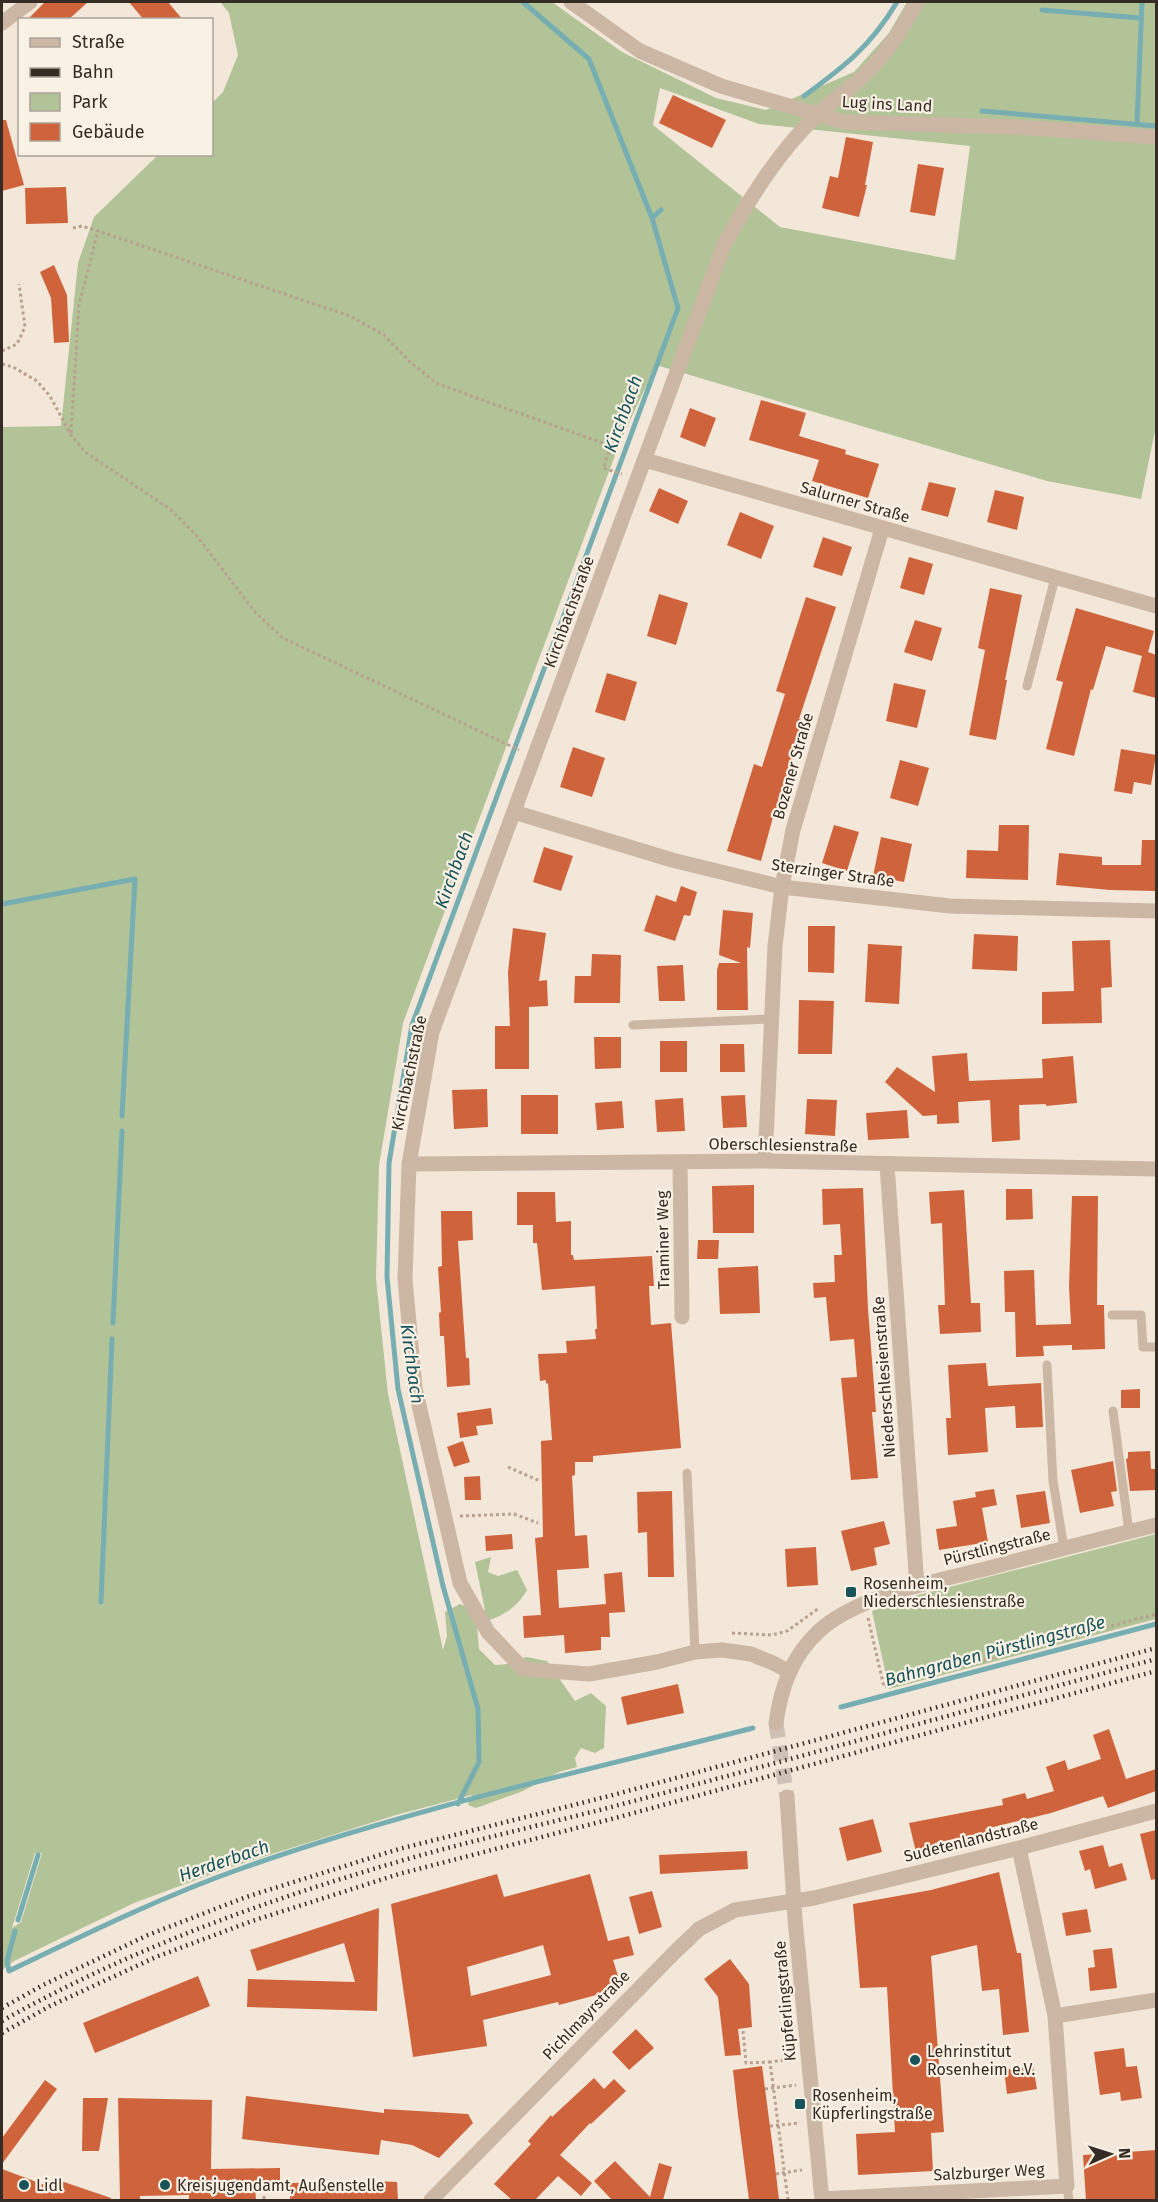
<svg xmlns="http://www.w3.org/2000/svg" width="1158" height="2202" viewBox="0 0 1158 2202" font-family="'Fira Sans',sans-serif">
<rect width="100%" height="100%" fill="#f3e7d9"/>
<path fill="#b3c398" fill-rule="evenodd" d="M220,2H552L622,52L716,98L766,110L854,72L889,33L907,2H1156V426L1141,499L1047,481L656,365L620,442L403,1023L379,1165L376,1279L388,1394L443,1650L447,1636L445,1612L460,1604L472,1609L485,1610L475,1562L491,1557L488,1572L498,1576L517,1570L527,1590C515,1611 499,1617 477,1625L479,1649L495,1665L509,1664L526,1657L547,1661L575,1701L591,1693L606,1706L604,1748L595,1753L581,1748L575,1758L577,1767L559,1772L523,1791L476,1808L468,1805L472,1795L396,1815L231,1867L134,1903L14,1961L2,1970V427L61,426L78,263L94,217L158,155L212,154V103L223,92L238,55L229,13ZM660,88L759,124L970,146L955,260L780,227L653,125ZM35,1853H42L21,1922L12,1928Z
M1156,1534V1619L889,1689L872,1611L918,1595Z"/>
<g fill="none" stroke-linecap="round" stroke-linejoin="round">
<path stroke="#76aeb2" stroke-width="5" d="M1042,10L1140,18
M804,96C845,66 871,46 897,2
M982,111L1156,126
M1137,124L1142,2
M652,218L661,210
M2,904L135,879L122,1116
M113,1323L122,1131
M101,1602L112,1339
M841,1707L1156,1624
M458,1804L479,1762L478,1709L443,1586L398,1389L387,1277L389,1163L412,1025L678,308L652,218L589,59L523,2
M18,1920L38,1855
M15,1931L7,1961L9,1971C84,1935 159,1898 237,1870C405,1810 580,1772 753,1728"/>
</g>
<path fill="#ce633c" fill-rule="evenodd" d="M45,2H88L68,20H27Z
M129,2H168L183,20H144Z
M673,95L726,120L712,148L659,123Z
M2,120H6L24,185L2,191Z
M846,137L873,142L865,185H867L859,217L822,208L830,176L838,178Z
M918,164L944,168L935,216L910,212Z
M66,187L68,223L26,224L25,188Z
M54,265L67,295L69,342L54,343L51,298L40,272Z
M761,400L806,413L799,436L846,450L845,454L879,464L868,498L812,481L819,460L749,440Z
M690,408L716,418L705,447L680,437Z
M929,482L956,488L948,517L921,510Z
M659,488L688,501L678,524L649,511Z
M995,490L1024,497L1017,530L987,522Z
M740,512L774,526L761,559L727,545Z
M823,537L852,547L842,576L813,567Z
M909,557L933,564L924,595L900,588Z
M990,588L1022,595L1005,680H1007L996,740L969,735L985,650L978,648Z
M659,594L688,603L676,645L647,636Z
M806,597L836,607L799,719L804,721L786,775L789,776L777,811L775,810L761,861L727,851L754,764L762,767L785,694L776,691Z
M1076,608L1154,631L1148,652L1156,655V698L1133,692L1142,656L1106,646L1093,690L1091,689L1074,756L1046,749L1063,682L1056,680Z
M915,620L942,628L932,661L904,652Z
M607,673L637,682L625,721L595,712Z
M894,683L926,690L917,728L886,721Z
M573,747L605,758L592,797L560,787Z
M1121,749L1156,755L1151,785L1134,782L1132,794L1114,791Z
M900,760L929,768L918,806L890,798Z
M834,825L859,832L847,871L822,863Z
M999,825H1029L1028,880L966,878L967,850L998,851Z
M881,837L912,844L904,882L873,876Z
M1142,840H1156V891L1110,890L1056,885L1059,853L1102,857V865H1141Z
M544,847L573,856L561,891L533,882Z
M681,886L697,892L690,916L684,915L675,941L644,931L656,895L676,902Z
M723,910L753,913L750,948L747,947L748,1010H717V970L719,963H741L719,955Z
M808,926H835L834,973L808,972Z
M513,928L546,933L539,981L547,980L548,1006L529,1007V1069H495V1026H510L508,972Z
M974,934L1018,936L1017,971L972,969Z
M1110,940L1112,987L1101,988L1102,1023L1042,1024V992L1074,991L1072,941Z
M868,944L902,946L899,1004L865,1002Z
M592,954L621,955L620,1003H574L575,976H591Z
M683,965L685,1001H659L657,966Z
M799,1000L834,1001L832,1054H798Z
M594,1037H621V1068L595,1069Z
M660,1041H687V1072H660Z
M720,1044H744L745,1072H720Z
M967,1053L969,1081L1043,1078L1042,1059L1073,1056L1077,1103L1046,1106V1104L1019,1105L1020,1140L992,1142L990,1100L958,1102L959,1123L937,1124V1115L923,1116L885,1082L897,1067L935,1092L932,1056Z
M487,1089L488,1127L454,1129L452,1090Z
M521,1095H558V1134H521Z
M745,1095L747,1127L723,1128L721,1096Z
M683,1098L685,1131L657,1132L655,1100Z
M807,1099L837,1100L835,1136L805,1134Z
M622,1101L624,1128L597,1130L595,1103Z
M907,1110L909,1138L868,1140L866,1113Z
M754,1185V1233H713L712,1186Z
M863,1188L868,1309L876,1412H872L878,1478L851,1480L841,1378L857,1377L854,1339L830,1341L826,1297L814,1298L813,1283L835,1282L834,1255H842L840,1224L823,1225L822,1189Z
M1006,1189H1032L1033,1219L1006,1220Z
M964,1190L971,1303H980L981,1332L940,1334L938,1305H945L942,1223L931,1224L929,1192Z
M517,1192H555L556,1222L571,1221V1255H573L574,1260L652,1256L654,1286H649L651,1325L671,1323L681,1448L593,1456V1462H575V1475L572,1476L575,1536L587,1535L589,1568L557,1570L559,1608L606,1604L604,1574L622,1572L625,1612L609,1613L610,1637H601V1650L565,1653L564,1635L524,1638L523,1616L541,1615L535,1538L543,1537L541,1441L552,1440L548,1383L546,1384V1380L540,1381L538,1354L567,1353L566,1341L596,1339L595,1329H597L595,1286L542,1290L537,1243H533V1225H517Z
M1072,1196H1098L1097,1305H1104L1105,1349L1072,1350V1345L1043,1346L1044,1356L1016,1357L1015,1312H1005L1004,1271L1034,1270L1036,1325L1071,1324L1069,1287Z
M441,1211H472L473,1240L458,1241L466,1358H469L470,1385L447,1387L444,1336H440L439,1313L441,1312L438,1267L442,1266Z
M698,1240H719L718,1259H697Z
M758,1266L760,1313L720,1314L718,1268Z
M986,1363L988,1386L1041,1383L1043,1427L1016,1428L1015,1406L985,1408L988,1452L948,1455L946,1418H951L948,1365Z
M1140,1389V1408H1121V1390Z
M491,1408L493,1424L476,1426L478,1435L460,1438L457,1413Z
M463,1441L470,1462L454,1467L447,1447Z
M1150,1451L1151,1469H1156V1490L1130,1491L1126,1459L1128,1458V1452Z
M1113,1461L1117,1491L1111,1492L1114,1506L1080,1513L1071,1470Z
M480,1476L481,1500H465L464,1477Z
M994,1489L997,1505L982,1508L988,1542L939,1550L936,1529L957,1526L953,1501L976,1497L975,1492Z
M672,1491L674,1577H648L647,1532L638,1533L637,1492Z
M1045,1491L1050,1523L1021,1528L1016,1495Z
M884,1521L890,1544L874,1548L877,1565L851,1571L841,1531Z
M512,1534L513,1549L486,1551L485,1536Z
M816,1547L818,1585L787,1587L785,1549Z
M678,1684L684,1713L627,1725L621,1697Z
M1109,1729L1126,1779L1156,1769V1791L1108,1808L1103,1796L1051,1813L985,1829L986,1832L935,1843L936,1847L916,1852L909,1823L1003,1805L1002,1799L1025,1793L1027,1799L1054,1791L1046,1767L1065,1760L1068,1770L1101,1759L1093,1735Z
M873,1819L882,1852L847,1861L839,1828Z
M1156,1830V1879L1151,1880L1140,1834Z
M1103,1845L1109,1867L1122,1863L1127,1880L1095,1889L1090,1869L1085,1871L1079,1851Z
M747,1851L748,1869L660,1874L659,1855Z
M999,1872L1017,1953H1021L1029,2032L1003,2035L999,1989L982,1991L977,1945L931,1956L944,2132L931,2133L933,2171L858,2175L856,2134L895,2132L887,1987L860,1988L853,1904L931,1890Z
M497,1874L504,1897L590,1874L608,1941L629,1936L634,1955L613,1960L618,1976L600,1994L559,2005L558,2002L483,2020L487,2046L413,2057L391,1904ZM543,1945L551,1975L471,1996L467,1967Z
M652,1891L662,1927L639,1934L629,1897Z
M379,1908L377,2011L247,2007L248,1979L355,1982L344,1943L257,1971L250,1950Z
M1087,1909L1091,1932L1066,1936L1062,1913Z
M1112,1948L1117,1988L1090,1991L1088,1968L1095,1967L1093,1950Z
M730,1959L749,1984L752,2027L738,2029L741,2055L725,2056L718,1997L704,1979Z
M198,1976L210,2006L95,2053L83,2023Z
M636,2029L654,2048L629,2070L612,2052Z
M1124,2048L1126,2067L1137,2066L1142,2098L1121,2101L1120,2092L1100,2095L1094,2052Z
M762,2066L774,2157L779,2200H749L738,2115L733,2070Z
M1033,2066L1037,2089L1007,2094L1004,2070Z
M594,2078L604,2089L614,2079L626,2091L591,2124L590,2123L560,2155L592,2183L581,2196L558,2176L535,2200H512L494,2184L531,2144L528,2141L551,2115L552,2117Z
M45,2080L57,2089L2,2164V2138Z
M246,2096L384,2113V2109L468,2114L473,2123L439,2158L412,2145L381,2140L379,2155L242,2139Z
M83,2098H108L99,2151H82Z
M118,2098L212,2100L211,2169L280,2168V2186H255L256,2200H189V2195L140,2196V2200H120Z
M1156,2150V2200H1086L1083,2155Z
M615,2161L650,2197L659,2163L672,2167L663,2200H612L594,2181Z
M2,2169L58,2190L61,2181L111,2198V2200H2Z
M375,2181L397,2182L398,2200H290V2183Z"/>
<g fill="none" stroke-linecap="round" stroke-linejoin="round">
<path stroke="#cdc2b5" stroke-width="15" stroke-dasharray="15 8" stroke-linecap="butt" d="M776,1723L787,1797"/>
<path stroke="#b8a18e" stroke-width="3" stroke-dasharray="3 3" stroke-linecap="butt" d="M73,228L82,226L98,231L350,316L384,335L411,363L438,384L611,446L603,468L622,474
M2,351L17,344L25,327L19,284
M2,364L13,367L37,381L50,396L71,435L85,452L170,509L197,536L255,612L283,638L519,750
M71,433L79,305L98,231
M508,1467L540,1481
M460,1516L514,1514L538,1523
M868,1618L884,1687L1156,1614
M732,1633L772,1635L787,1631L819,1608
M743,2031L746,2063L770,2062
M765,2089L796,2085
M770,2126L800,2123
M776,2174L802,2170
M264,2196V2200
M788,2200L770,2062L793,2059"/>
<path stroke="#ccb7a4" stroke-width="9" d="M1027,686L1055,578
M633,1025L772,1019
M1112,1315H1141L1143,1347H1156
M1047,1365L1053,1481L1064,1548
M1113,1411L1129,1532
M687,1473L695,1652
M1067,2186L1069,2200"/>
<path stroke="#ccb7a4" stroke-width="15" d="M571,2L640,51L721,86L844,122L1016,127L1156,137
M2,23L30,2
M645,460L1156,606
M514,812L672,860L782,887L950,906L1156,911
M765,1161L775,946L782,887L793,830L882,529
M680,1163L682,1317
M409,1164L765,1161L1156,1169
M887,1165L917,1586
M788,1671L773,1663L751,1654L722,1650L695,1652L657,1662L589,1674L523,1669L488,1632L460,1583L415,1388L405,1279L409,1164L432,1032L724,245C750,198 778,152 818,114C831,102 847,91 860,79C885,57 902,30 917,2
M776,1723C781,1687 792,1656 819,1631C858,1595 938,1581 989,1568C1045,1553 1100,1539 1156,1525
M787,1797L795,1919L822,2200
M1055,2016L1156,2000
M822,2199L1067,2186L1055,2016L1019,1848
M431,2200L675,1952L699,1929L735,1910L814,1898L1019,1848L1156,1811"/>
<path stroke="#362c26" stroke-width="4.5" stroke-dasharray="1.5 4.5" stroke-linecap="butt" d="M2,2008L43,1985L148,1935L246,1897L399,1849L613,1795L1156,1648
M2,2021C126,1951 260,1902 397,1862C469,1841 542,1825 615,1806C796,1758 976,1708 1156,1659
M2,2033L50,2006L156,1957L252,1921L399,1874L619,1817L1156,1671"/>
</g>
<g fill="#19545b" stroke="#faf1e5" stroke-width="2">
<rect x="845" y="1586" width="12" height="12" rx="3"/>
<circle cx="915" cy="2060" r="6"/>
<rect x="794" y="2098" width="12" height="12" rx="3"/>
<circle cx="24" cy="2185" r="6"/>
<circle cx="165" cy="2185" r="6"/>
</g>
<g text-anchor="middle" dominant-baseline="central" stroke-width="4.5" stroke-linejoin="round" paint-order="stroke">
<g font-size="16" fill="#362c26" stroke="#faf1e5">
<text transform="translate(887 104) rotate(3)">Lug ins Land</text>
<text transform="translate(855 502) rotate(16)">Salurner Straße</text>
<text transform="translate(569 612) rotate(-70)">Kirchbachstraße</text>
<text transform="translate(793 766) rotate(-74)">Bozener Straße</text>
<text transform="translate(833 873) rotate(8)">Sterzinger Straße</text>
<text transform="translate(409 1073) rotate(-78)">Kirchbachstraße</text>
<text transform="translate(783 1145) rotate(1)">Oberschlesienstraße</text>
<text transform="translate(663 1240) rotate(-91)">Traminer Weg</text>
<text transform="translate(884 1377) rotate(-94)">Niederschlesienstraße</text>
<text transform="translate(997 1547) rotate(-14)">Pürstlingstraße</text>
<text transform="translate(971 1840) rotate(-14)">Sudetenlandstraße</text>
<text transform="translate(785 2001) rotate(-95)">Küpferlingstraße</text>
<text transform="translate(586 2015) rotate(-46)">Pichlmayrstraße</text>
<text transform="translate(989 2172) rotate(-3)">Salzburger Weg</text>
</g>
<g font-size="16" fill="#362c26" stroke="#faf1e5" text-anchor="start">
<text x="863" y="1583">Rosenheim,<tspan x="863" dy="18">Niederschlesienstraße</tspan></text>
<text x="927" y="2051">Lehrinstitut<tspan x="927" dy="18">Rosenheim e.V.</tspan></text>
<text x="812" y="2095">Rosenheim,<tspan x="812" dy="18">Küpferlingstraße</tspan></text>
<text x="36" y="2185">Lidl</text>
<text x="177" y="2185">Kreisjugendamt, Außenstelle</text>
</g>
<g font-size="18" font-style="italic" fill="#19545b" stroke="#faf1e5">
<text transform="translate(623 414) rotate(-70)">Kirchbach</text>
<text transform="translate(454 870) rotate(-70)">Kirchbach</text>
<text transform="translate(412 1364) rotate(82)">Kirchbach</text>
<text transform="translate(995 1651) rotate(-15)">Bahngraben Pürstlingstraße</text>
<text transform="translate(224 1861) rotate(-19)">Herderbach</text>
</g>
</g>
<rect width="1158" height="2202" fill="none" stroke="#362c26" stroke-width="6"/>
<rect x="18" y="18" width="195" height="138" fill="#faf1e5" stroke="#aca299" stroke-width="1.5"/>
<rect x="30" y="38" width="30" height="9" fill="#ccb7a4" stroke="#aca299" stroke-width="1.5"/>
<text x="72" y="48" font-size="18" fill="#362c26">Straße</text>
<rect x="30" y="68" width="30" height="9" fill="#362c26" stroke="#aca299" stroke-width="1.5"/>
<text x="72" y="78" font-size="18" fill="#362c26">Bahn</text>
<rect x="30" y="93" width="30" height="18" fill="#b3c398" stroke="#aca299" stroke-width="1.5"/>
<text x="72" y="108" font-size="18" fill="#362c26">Park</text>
<rect x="30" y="123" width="30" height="18" fill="#ce633c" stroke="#aca299" stroke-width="1.5"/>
<text x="72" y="138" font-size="18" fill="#362c26">Gebäude</text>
<g transform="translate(1110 2154) rotate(87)" stroke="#faf1e5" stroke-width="4.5" paint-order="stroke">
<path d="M0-4.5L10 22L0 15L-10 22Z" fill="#362c26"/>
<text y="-9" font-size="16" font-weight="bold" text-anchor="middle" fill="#362c26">N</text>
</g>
</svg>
